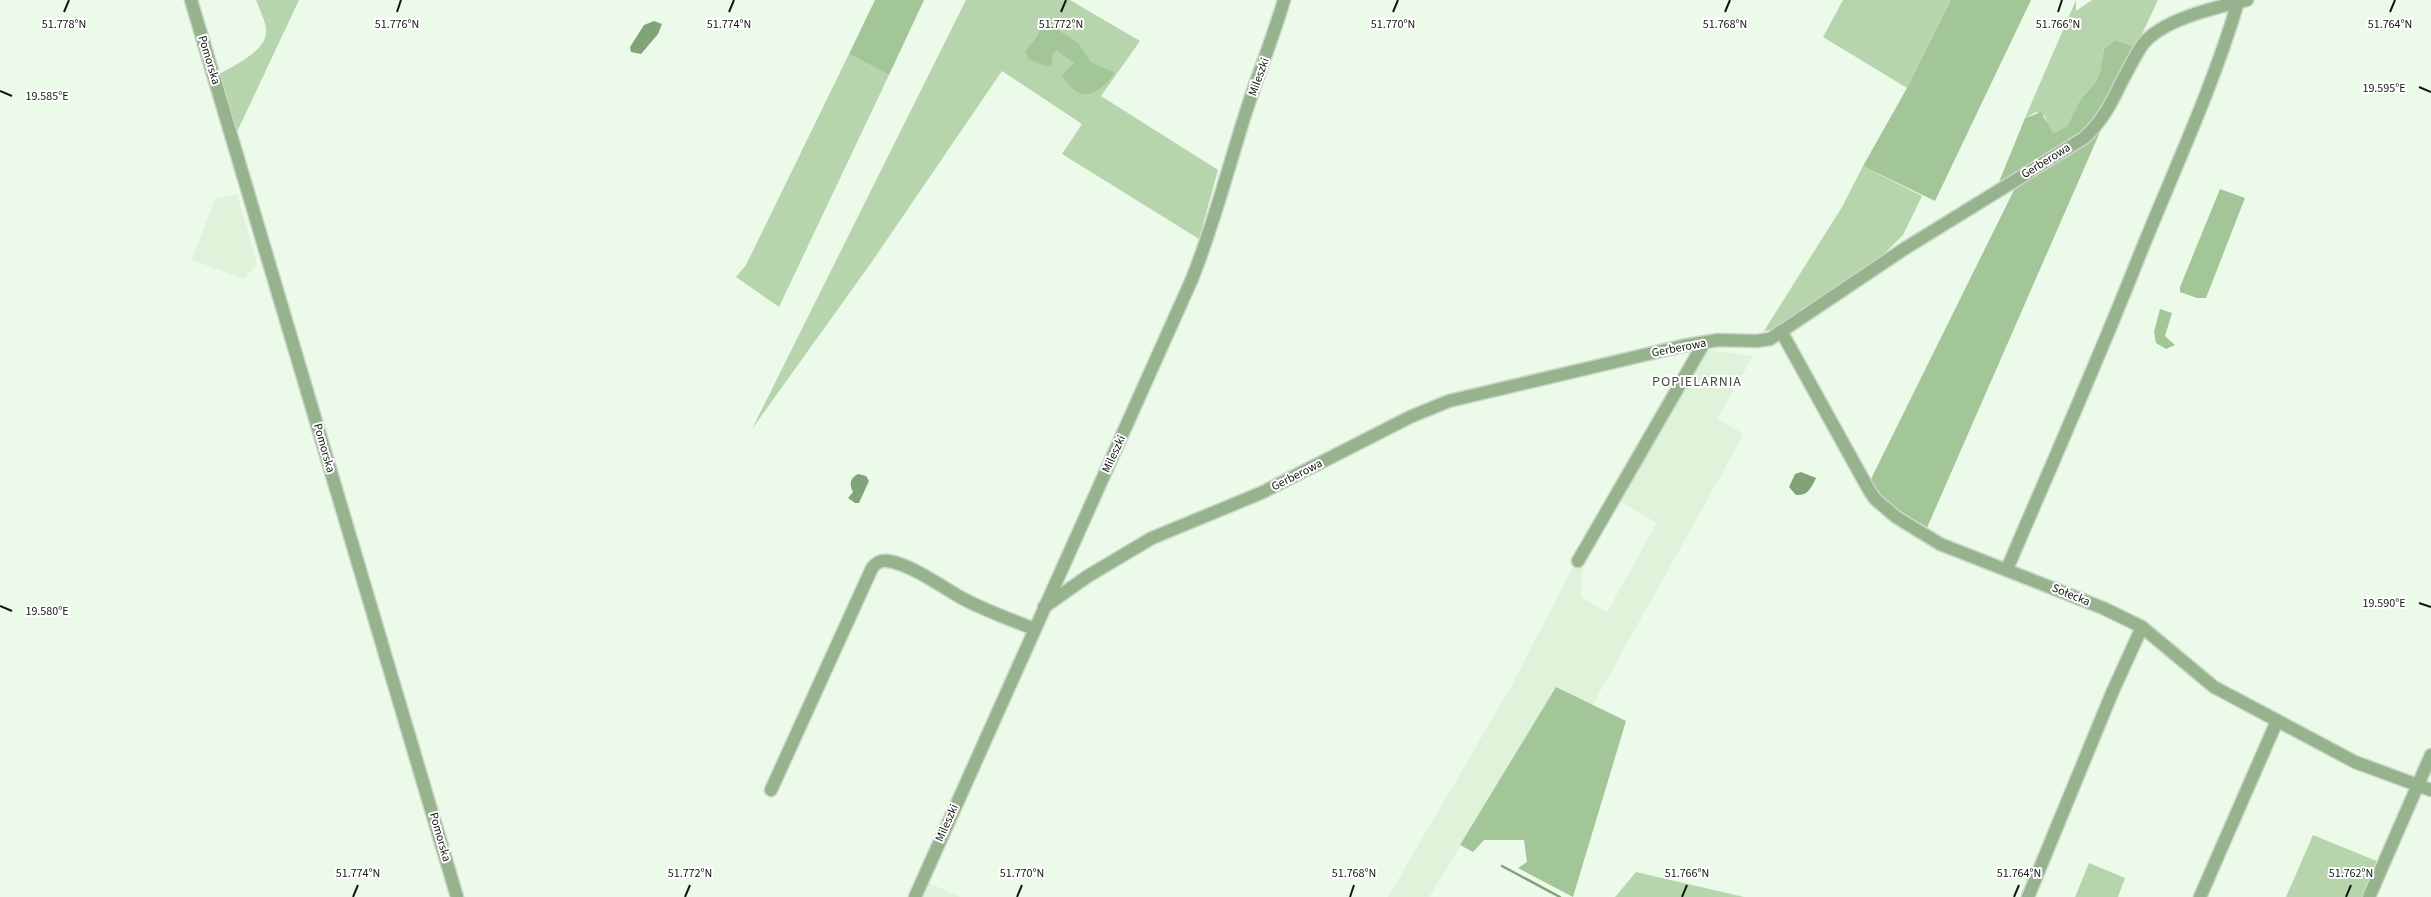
<svg xmlns="http://www.w3.org/2000/svg" width="2431" height="897" viewBox="0 0 2431 897" font-family="'Source Sans 3',sans-serif">
<rect width="100%" height="100%" fill="#ecfae9"/>
<path fill="#dff2da" d="M237,194L257,264L244,279L192,260L215,199Z
M1705,350L1753,356L1717,419L1744,434L1592,706L1556,688L1429,897H1388L1512,685L1575,563L1583,566L1581,597L1607,612L1657,523L1617,500Z
M929,883L960,897H923Z"/>
<path fill="#b6d5ad" d="M256,0H299L236,134L219,74C234,66 268,50 266,30C266,21 259,9 256,0Z
M966,0H1070L1140,41L1101,96L1218,170L1199,239L1062,154L1082,124L1002,71L871,263L752,429Z
M1843,0H1951L1907,88L1823,37Z
M2076,0V11L2092,0H2158L2136,47L2115,40L2104,49L2100,72L2095,83L2080,100L2067,126L2053,133L2048,127L2045,116L2036,112L2025,118Z
M849,54L889,75L779,307L736,277L746,265Z
M1863,166L1922,196L1903,235L1880,258L1772,330L1764,331L1842,207Z
M2313,835L2379,862L2363,897H2286Z
M2089,863L2125,878L2118,897H2075Z
M1636,872L1744,897H1615Z"/>
<path fill="#a3c699" d="M875,0H924L889,75L849,54Z
M1951,0H2031L1935,201L1863,166L1907,88Z
M1044,21L1078,43L1091,62L1115,73C1098,96 1079,105 1062,75L1074,63L1056,50L1052,56V64L1047,67L1029,59L1025,51L1037,37Z
M2115,40L2136,47L2093,125L1997,187L2025,118L2041,112L2053,133L2067,126L2080,100L2095,83L2100,72L2104,49Z
M2100,132L1926,530L1886,502L1869,483L2015,188Z
M2220,189L2245,198L2206,298H2197L2180,292V287Z
M2160,309L2172,313L2165,336L2175,345L2166,349L2156,343L2154,332Z
M1556,687L1626,721L1573,897L1518,868L1527,862L1524,840H1484L1473,852L1460,845Z"/>
<path fill="#81a378" d="M654,21L662,24L658,34L641,54L631,52L630,47L644,25Z
M1801,472L1816,478C1811,488 1808,496 1796,495L1789,487L1795,474Z
M858,474L866,476L869,481L859,503H855L848,498L853,492C849,485 850,478 858,474Z"/>
<g fill="none" stroke-linecap="round" stroke-linejoin="round">
<path stroke="#81a378" stroke-width="2.5" d="M1502,866L1560,897"/>
<g stroke="#c9d6c6" stroke-width="15">
<path id="minor" d="M191,0L457,897
M1781,331L1869,490L1875,499L1896,517L1940,544L2103,608L2142,627L2214,687L2355,762L2431,790
M1578,561L1704,343
M2007,569C2051,466 2097,363 2138,259C2172,174 2212,90 2238,2
M1044,607L1088,576L1152,538L1261,493L1410,417L1449,401L1682,346L1718,340L1757,341L1770,339L1904,249L2084,138C2102,122 2112,102 2122,81C2129,69 2135,55 2143,44C2163,19 2217,7 2247,0
M771,790L872,568C877,562 881,560 888,561C910,564 941,586 960,597C983,610 1010,619 1034,629
M915,897L1192,279C1214,224 1228,168 1246,112C1258,74 1273,38 1284,0
M2028,897L2112,693L2142,627
M2200,897L2277,721
M2369,897L2431,755"/>
</g>
<use href="#minor" stroke="#96b38e" stroke-width="12"/>
</g>
<path fill="none" stroke="#121611" stroke-width="2" d="M64,12L69,0M397,12L401,0M729,12L734,0M1061,12L1066,0M1393,12L1398,0M1725,12L1730,0M2058,12L2062,0M2390,12L2395,0M2419,87L2431,92M0,91L12,96M2419,603L2431,607M0,606L12,611M353,897L358,885M685,897L690,885M1017,897L1022,885M1350,897L1354,885M1682,897L1687,885M2014,897L2019,885M2346,897L2351,885"/>
<g text-anchor="middle" dominant-baseline="central" stroke-width="4" stroke-linejoin="round" paint-order="stroke">
<g font-size="12" fill="#121611" stroke="#fff">
<text transform="translate(209 60) rotate(73)">Pomorska</text>
<text transform="translate(1259 77) rotate(-70)">Mileszki</text>
<text transform="translate(2046 161) rotate(-32)">Gerberowa</text>
<text transform="translate(1679 348) rotate(-11)">Gerberowa</text>
<text transform="translate(324 448) rotate(74)">Pomorska</text>
<text transform="translate(1114 454) rotate(-65)">Mileszki</text>
<text transform="translate(1297 475) rotate(-27)">Gerberowa</text>
<text transform="translate(2071 595) rotate(22)">Sołecka</text>
<text transform="translate(947 823) rotate(-66)">Mileszki</text>
<text transform="translate(440 837) rotate(74)">Pomorska</text>
</g>
<g font-size="14" letter-spacing="1" fill="#455042" stroke="#fff">
<text x="1697" y="382">POPIELARNIA</text>
</g>
</g>
<g font-size="12" text-anchor="middle" fill="#121611" stroke="#fff" stroke-width="4" stroke-linejoin="round" paint-order="stroke">
<text x="397" y="28">51.776°N</text>
<text x="729" y="28">51.774°N</text>
<text x="1061" y="28">51.772°N</text>
<text x="1393" y="28">51.770°N</text>
<text x="2390" y="28">51.764°N</text>
<text x="64" y="28">51.778°N</text>
<text x="1725" y="28">51.768°N</text>
<text x="2058" y="28">51.766°N</text>
<text x="2384" y="92">19.595°E</text>
<text x="47" y="100">19.585°E</text>
<text x="2384" y="607">19.590°E</text>
<text x="47" y="615">19.580°E</text>
<text x="358" y="877">51.774°N</text>
<text x="690" y="877">51.772°N</text>
<text x="1022" y="877">51.770°N</text>
<text x="1354" y="877">51.768°N</text>
<text x="1687" y="877">51.766°N</text>
<text x="2019" y="877">51.764°N</text>
<text x="2351" y="877">51.762°N</text>
</g>
</svg>
